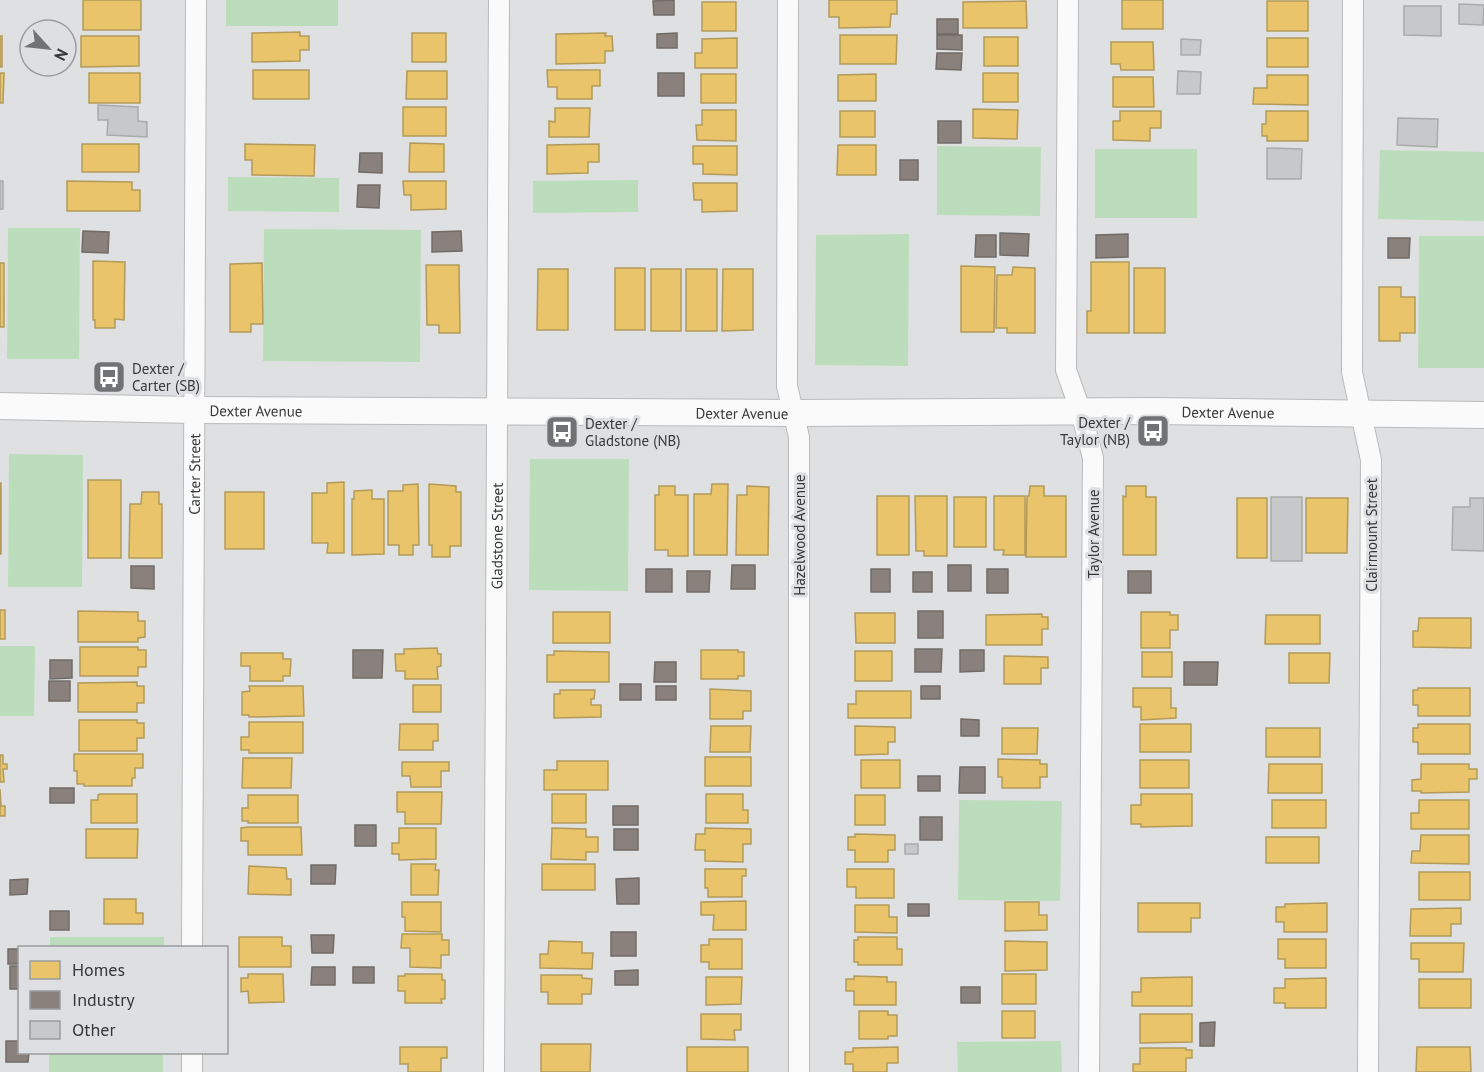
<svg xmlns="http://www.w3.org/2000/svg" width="1484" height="1072" viewBox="0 0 1484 1072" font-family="'PT Sans',sans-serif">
<rect width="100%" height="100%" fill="#dfe0e1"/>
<path fill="#bcddbc" d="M226,0H338V26H226Z
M937,146L1041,147L1040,216L937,215Z
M1095,149H1197V218H1095Z
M1380,150L1484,152V221L1378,219Z
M228,177L339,178V212L228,211Z
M638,180V212L533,213V181Z
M8,228H80L79,359H7Z
M264,229L421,230L420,362L263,361Z
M909,234L908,366L815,365L816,235Z
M1419,236H1484V368H1418Z
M9,454L83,455L82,587H8Z
M530,459H629L628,591L529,590Z
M0,646H35L34,716H0Z
M959,800L1062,801L1060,901L958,900Z
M50,937H164V947H50Z
M1061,1041L1062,1072H958L957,1042Z
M49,1053H163V1072H49Z"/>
<path fill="#e9c46a" stroke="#b39a5b" stroke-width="1.5" d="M83,0H141V30H83Z
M829,0H897V14H891L890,27L839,28V17H829Z
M1122,0H1163V29H1122Z
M1026,1L1027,28H963V2Z
M1267,1H1308V31H1267Z
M702,2H736V31H702Z
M300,32V36H309V50H300V61L252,62V33Z
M412,33H446V62H412Z
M606,33L605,36H612L613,51H605V63L556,64V34Z
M840,35H897L896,64H840Z
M0,36H2V67H0Z
M81,36H139V66L81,67Z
M984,37H1018V66H984Z
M737,38V68H695V53H702V39Z
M1267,38H1308V67H1267Z
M1111,42H1153L1154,70H1121L1120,64H1111Z
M253,70H309V99H253Z
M547,70H600V86H592V99H557V87H548Z
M407,71H447V99H406Z
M0,73H4L3,103H0Z
M89,73H140V103H89Z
M983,73H1018V102H983Z
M701,74H736V103H701Z
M876,74V101H838V75Z
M1267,75H1308V105L1253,104L1254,88H1267Z
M1113,77H1153L1154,107H1113Z
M403,107H446V136H403Z
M555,108H590L589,137H549V121L555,122Z
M973,109L1018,110L1017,139L973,138Z
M702,110H736V141L697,140L696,125H702Z
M840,111H875V137H840Z
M1120,111H1161V128H1150V141L1113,140V121H1120Z
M1266,111H1308V141H1267V136H1262V124H1266Z
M410,143L444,144V172H409Z
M82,144H139V172H82Z
M245,144L315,145L314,176L252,175V160H245Z
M599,144V162H588V173L547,174V145Z
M838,145H876V175H837Z
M693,146H737V175L703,174V164H693Z
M67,181L132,182V190H140V211H67Z
M403,181H446V209L411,210V195H404Z
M693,183H737V211L702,212V200H694Z
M93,261L125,262L124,320L115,319V328H95V320H93Z
M1091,262H1129V333H1087V311H1091Z
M0,263H4V327H0Z
M262,263L263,324H251V332H230V264Z
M426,265H459L460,333H439V325H427Z
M961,266L995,267L994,332H961Z
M1013,267L1035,268V333H1007V328H996L997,275H1012Z
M615,268H645V330H615Z
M1134,268H1165V333H1134Z
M538,269H568V330H537Z
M651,269H681V331H651Z
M686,269H717V331H686Z
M723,269H753V330L722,331Z
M1379,287H1401V297H1415V333H1400V341H1379Z
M88,480H121V558H88Z
M344,482V553H327L328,543H312V493H327V483Z
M0,483H1V554H0Z
M418,484L419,545H413V555H399V545H388V491H403V485Z
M429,484L456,486V492H461V546H450V557H432V545H429Z
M712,484H728L727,555H694V494H711Z
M659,486H675V495H688V556H668V550H655V495H659Z
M747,486L769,487L768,555H736L737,495H747Z
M1030,486H1044V496H1066V557H1026L1027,496H1029Z
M1126,486H1146V497H1156V555H1123V496L1126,497Z
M372,490V499H384V554L352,555V499H354V491Z
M142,492H159V504H162V558H129L130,504H141Z
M225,492H264V549H225Z
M877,496H909V555H877Z
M915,496H947V556H924V551H916Z
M994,496H1025V555H1003L1004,550H994Z
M954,497H986V547H954Z
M1237,498H1267V558H1237Z
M1306,498H1348L1347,553H1306Z
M0,610H5V639H0Z
M78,611L138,612V621H145V637L138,638V642H78Z
M553,612H610V643H553Z
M1141,612H1170V615H1178V630H1170V648H1141Z
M855,613H895V643H856Z
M1042,614V617H1048V629H1042V645H986V615Z
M1266,615H1320V644H1265Z
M1419,618H1471V648L1413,647V631H1418Z
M80,647H138V650H146V667H138V676H80Z
M437,648L438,654H441V666L437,667L438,679H405V671H396L395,654H404V649Z
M701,650H738V652H744V676H738V679H701Z
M554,651L609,652V682H547V655H554Z
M855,651H892V681H855Z
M1142,652H1172V677H1142Z
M241,653H283V659H291L290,676H283V681H250V666H241Z
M1289,653H1330L1329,683H1289Z
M1004,656L1048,657V668H1041V684H1004Z
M137,682V686H144V703H137V712H78V683Z
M413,685H441V712H413Z
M249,686H303L304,716L249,717V715H242V692L250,691Z
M1133,688H1171V708H1176V718L1141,720V707H1133Z
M1418,688H1470V716H1418V705H1413V690H1418Z
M710,689L751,691V711H743V719H710Z
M560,690H595L594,699H591V705H601V717L554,718V694H560Z
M856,691H911V718H848V704H856Z
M79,720H137V723H144V738H137V751H79Z
M249,722H303V753H249V750H241V737H249Z
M400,724H438V741H433V750H399Z
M1140,724H1191V752H1140Z
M1418,724H1470V754H1418V742H1413V728H1418Z
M711,726H751L750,752H710Z
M855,726L895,727V742H888V754L855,755Z
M1002,728H1038L1037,754H1002Z
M1266,728H1320V757H1266Z
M74,754H143V768H135V778H132V786H84V784H77V771H74Z
M0,755H3V764H7V769H3L4,782H0Z
M705,757H751V786H705Z
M243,758H292L291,788H242Z
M998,759L1040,760V764H1047V777H1040V788H1002V777H998Z
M861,760H900V788H861Z
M1140,760H1189V788H1140Z
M557,761H608V790H544V770H557Z
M402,762H449V771H441V787H411L410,776H402Z
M1269,764H1322V793H1268Z
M1421,764H1469V769H1477V779H1469V792L1421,793V791H1412V780L1421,779Z
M0,789L1,806H5V816H0Z
M397,792H442L441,824H405V812H397Z
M100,794H137V823H91V800H98V795Z
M552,794H586V823H552Z
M706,794H743V810H748V823H706Z
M1141,794H1192V826L1141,827V824H1131V805H1141Z
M248,795H298V823H248V821H242V808H248Z
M855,795H885V825H855Z
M1272,800H1326V828H1272Z
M1419,800H1469V829H1411V813H1419Z
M248,827H301L302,855H248V841H241V828Z
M399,828H436V859L399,860V854H392V843H399Z
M552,828L586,829V837H598V852H586V860L551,859Z
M705,828L751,829V844H743V862L705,861V850H695L696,834H705Z
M86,829H138L137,858H86Z
M855,834L895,835V850H888V862H855V850H848V837H855Z
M1421,835H1469V864L1411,863L1412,851H1420Z
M1266,837H1319V863H1266Z
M411,864H436L435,870H439L438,895H411Z
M542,864H595V890H542Z
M249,866L286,868L287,879H291V895L248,894Z
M705,869H746V876H742V897H708V888H705Z
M847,869H894V898H856V887H847Z
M1419,872H1470V900H1419Z
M104,899H136V913H143V924H104Z
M746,901V930H713L714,915H701V902Z
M402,902H441V932L405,931V917H402Z
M1005,902H1039V915H1047V930L1005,931Z
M1138,903H1200V918H1191V932H1138Z
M1327,903V932H1284V922H1276V907H1285V904Z
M855,905H889V917H897V933L855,932Z
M1461,908V924H1451V936H1410L1411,909Z
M402,934H442V940H449V955H441V968L410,967V948H401Z
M239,937H282V946H291V967H239Z
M858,937H897V949H902V965H858V962H854V940H858Z
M709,939H742V969H709V962H701V945H709Z
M1278,939H1326V968H1285V959H1278Z
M549,941L582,942V953H593L592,969L540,968V954H548Z
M1005,941L1047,942V970L1005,971Z
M1411,943H1464L1463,972H1419V959H1411Z
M248,974H283L284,1002L249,1003L248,991L241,992V978H248Z
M405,974H442V980H445V999H441L442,1003H405V991H398V976H405Z
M1002,974H1036V1004H1002Z
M541,975H582V978L592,979L591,994H582V1004H548V992H541Z
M854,976L887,977V982H896V1005H854V991H846V979H854Z
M706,977H742L741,1004L706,1005Z
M1192,977V1006H1132V992H1141V978Z
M1326,978V1008H1285V1003H1274V988H1285V979Z
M1419,979H1471V1008H1419Z
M859,1011H888V1015H897V1036H888V1039H859Z
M1002,1011H1035V1038H1002Z
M701,1014H741V1030H734L735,1040L701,1039Z
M1140,1014H1192V1042L1140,1043Z
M541,1044H591L590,1072H541Z
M400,1047H447V1058H441V1072H408V1064H400Z
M687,1047H748V1072H687Z
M898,1047V1063H887V1072H853V1064H845V1052H853V1048Z
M1417,1047H1470L1471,1072H1416Z
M1140,1048H1186V1050H1192V1058H1186V1072H1133V1064H1140Z"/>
<path fill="#8a817c" stroke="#716b68" stroke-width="1.5" d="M674,0V15H654L653,1Z
M937,19H958V34H937Z
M677,33V48H657V34Z
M937,35H962V50L937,49Z
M937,53H962L961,70L936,69Z
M658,73H684V96H658Z
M938,121H961V143H938Z
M360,153H382V173L359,172Z
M900,160H918V180H900Z
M358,185H380L379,208L357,207Z
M83,231L109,232L108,253L82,252Z
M461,231L462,251L432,252V232Z
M1000,233L1029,234L1028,256L1000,255Z
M1128,234V257L1096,258V235Z
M976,235H996V257H975Z
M1388,238H1410L1409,258H1388Z
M732,565H755V589H731Z
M948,565H971V591H948Z
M131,566H154V589L131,588Z
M646,569H672V592H646Z
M871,569H890V592H871Z
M987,569H1008V593H987Z
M687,571H710L709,592H687Z
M1128,571H1151V593H1128Z
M913,572H932V592H913Z
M918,611H943V638H918Z
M915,649H942L941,672H915Z
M353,650H383L382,678H353Z
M960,650H984V671L960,672Z
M50,660H72V678L50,679Z
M655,662H676V682H654Z
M1184,662H1218L1217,685H1184Z
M49,681H70V701H49Z
M620,684H641V700H620Z
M656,686H676V700H656Z
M921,686H940V699H921Z
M961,719L979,720V736H961Z
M960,767H985V793H959Z
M918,776H940V791H918Z
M50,788H74V803H50Z
M613,806H638V825H613Z
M920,817H942V840H920Z
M355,825H376V846H355Z
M614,829H638V850H614Z
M311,865H336L335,884H311Z
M639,878V904H617L616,879Z
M28,879L27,894L10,895V880Z
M908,904H929V916H908Z
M50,911H69V930H50Z
M611,932H636V956H611Z
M311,935H334L333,953H312Z
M8,949H20V964H8Z
M10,966H20V989H10Z
M312,967H335V985H311Z
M353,967H374V983H353Z
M638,970V985H615V971Z
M961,987H980V1003H961Z
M1215,1022L1214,1046H1200V1023Z
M6,1041H20V1052H29L28,1062H6Z"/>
<path fill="#c7c8c9" stroke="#a9aaab" stroke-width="1.5" d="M1459,4L1484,5L1483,25L1459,24Z
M1404,6H1441V36L1404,35Z
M1181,39L1201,40L1200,55H1181Z
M1178,71L1201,72L1200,94H1177Z
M98,105L138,107V121L147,122V137L107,135L108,120H98Z
M1398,118L1438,119L1437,147L1397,145Z
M1267,148L1302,149L1301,179H1267Z
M0,181H3V209H0Z
M1271,497H1302V561H1271Z
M1470,498H1484V551L1452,550L1453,507H1470Z
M905,844H918V854H905Z"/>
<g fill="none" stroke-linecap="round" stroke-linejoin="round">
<g stroke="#b9babb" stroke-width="22">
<g id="minor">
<path d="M788,0L787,386L799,437V1072"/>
<path d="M1068,0L1066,370L1081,412L1093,458L1089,1072"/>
<path d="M1353,0L1352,372L1371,460L1368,1072"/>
<path id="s1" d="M192,948L196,0"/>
<path d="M192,1072V1052"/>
<path id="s2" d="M494,1072L499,0"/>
</g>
</g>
<g stroke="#b9babb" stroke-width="28">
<g id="tertiary">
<path id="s3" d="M0,406L194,410L793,413L1154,411L1484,415"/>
</g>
</g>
<use href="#minor" stroke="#fafafa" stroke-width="20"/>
<use href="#tertiary" stroke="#fafafa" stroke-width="26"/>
</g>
<defs>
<g id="bus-square" transform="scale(1.725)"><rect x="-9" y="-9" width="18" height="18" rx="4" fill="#717273" stroke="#dedfe2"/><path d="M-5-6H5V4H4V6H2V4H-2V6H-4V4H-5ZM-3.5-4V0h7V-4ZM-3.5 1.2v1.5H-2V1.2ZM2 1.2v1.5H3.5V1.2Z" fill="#fff"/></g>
</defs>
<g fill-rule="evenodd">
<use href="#bus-square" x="109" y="377"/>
<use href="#bus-square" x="1153" y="431"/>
<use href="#bus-square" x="562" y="432"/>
</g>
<g text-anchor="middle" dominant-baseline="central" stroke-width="6" stroke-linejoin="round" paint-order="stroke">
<g font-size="15" fill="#363738" stroke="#dedfe2" text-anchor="start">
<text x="132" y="368">Dexter /<tspan x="132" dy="17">Carter (SB)</tspan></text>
<text x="1130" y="422" text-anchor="end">Dexter /<tspan x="1130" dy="17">Taylor (NB)</tspan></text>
<text x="585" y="423">Dexter /<tspan x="585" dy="17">Gladstone (NB)</tspan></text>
</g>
<g font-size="15" fill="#363738" stroke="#dedfe2">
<text stroke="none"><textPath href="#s3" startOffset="256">Dexter Avenue</textPath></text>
<text stroke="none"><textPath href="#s3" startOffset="742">Dexter Avenue</textPath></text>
<text stroke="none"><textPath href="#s3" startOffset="1228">Dexter Avenue</textPath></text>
<text stroke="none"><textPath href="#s1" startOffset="474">Carter Street</textPath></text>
<text transform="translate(1093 534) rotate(-90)">Taylor Avenue</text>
<text transform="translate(799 535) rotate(-90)">Hazelwood Avenue</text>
<text transform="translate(1371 535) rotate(-90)">Clairmount Street</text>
<text stroke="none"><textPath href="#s2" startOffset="536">Gladstone Street</textPath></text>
</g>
</g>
<rect x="18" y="946" width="210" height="108" fill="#dedfe2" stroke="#9b9c9e" stroke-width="1.5"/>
<rect x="30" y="961" width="30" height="18" fill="#e9c46a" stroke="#9b9c9e" stroke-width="1.5"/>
<text x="72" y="976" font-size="18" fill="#363738">Homes</text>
<rect x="30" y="991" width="30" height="18" fill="#8a817c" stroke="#9b9c9e" stroke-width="1.5"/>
<text x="72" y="1006" font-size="18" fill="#363738">Industry</text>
<rect x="30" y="1021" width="30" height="18" fill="#c7c8c9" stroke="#9b9c9e" stroke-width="1.5"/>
<text x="72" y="1036" font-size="18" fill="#363738">Other</text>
<g transform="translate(48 48) rotate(117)"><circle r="28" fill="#dedfe2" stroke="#9b9c9e" stroke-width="1.5"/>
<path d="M0-4.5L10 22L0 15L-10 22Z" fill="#717273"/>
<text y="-9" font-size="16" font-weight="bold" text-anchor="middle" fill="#363738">N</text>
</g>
</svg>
